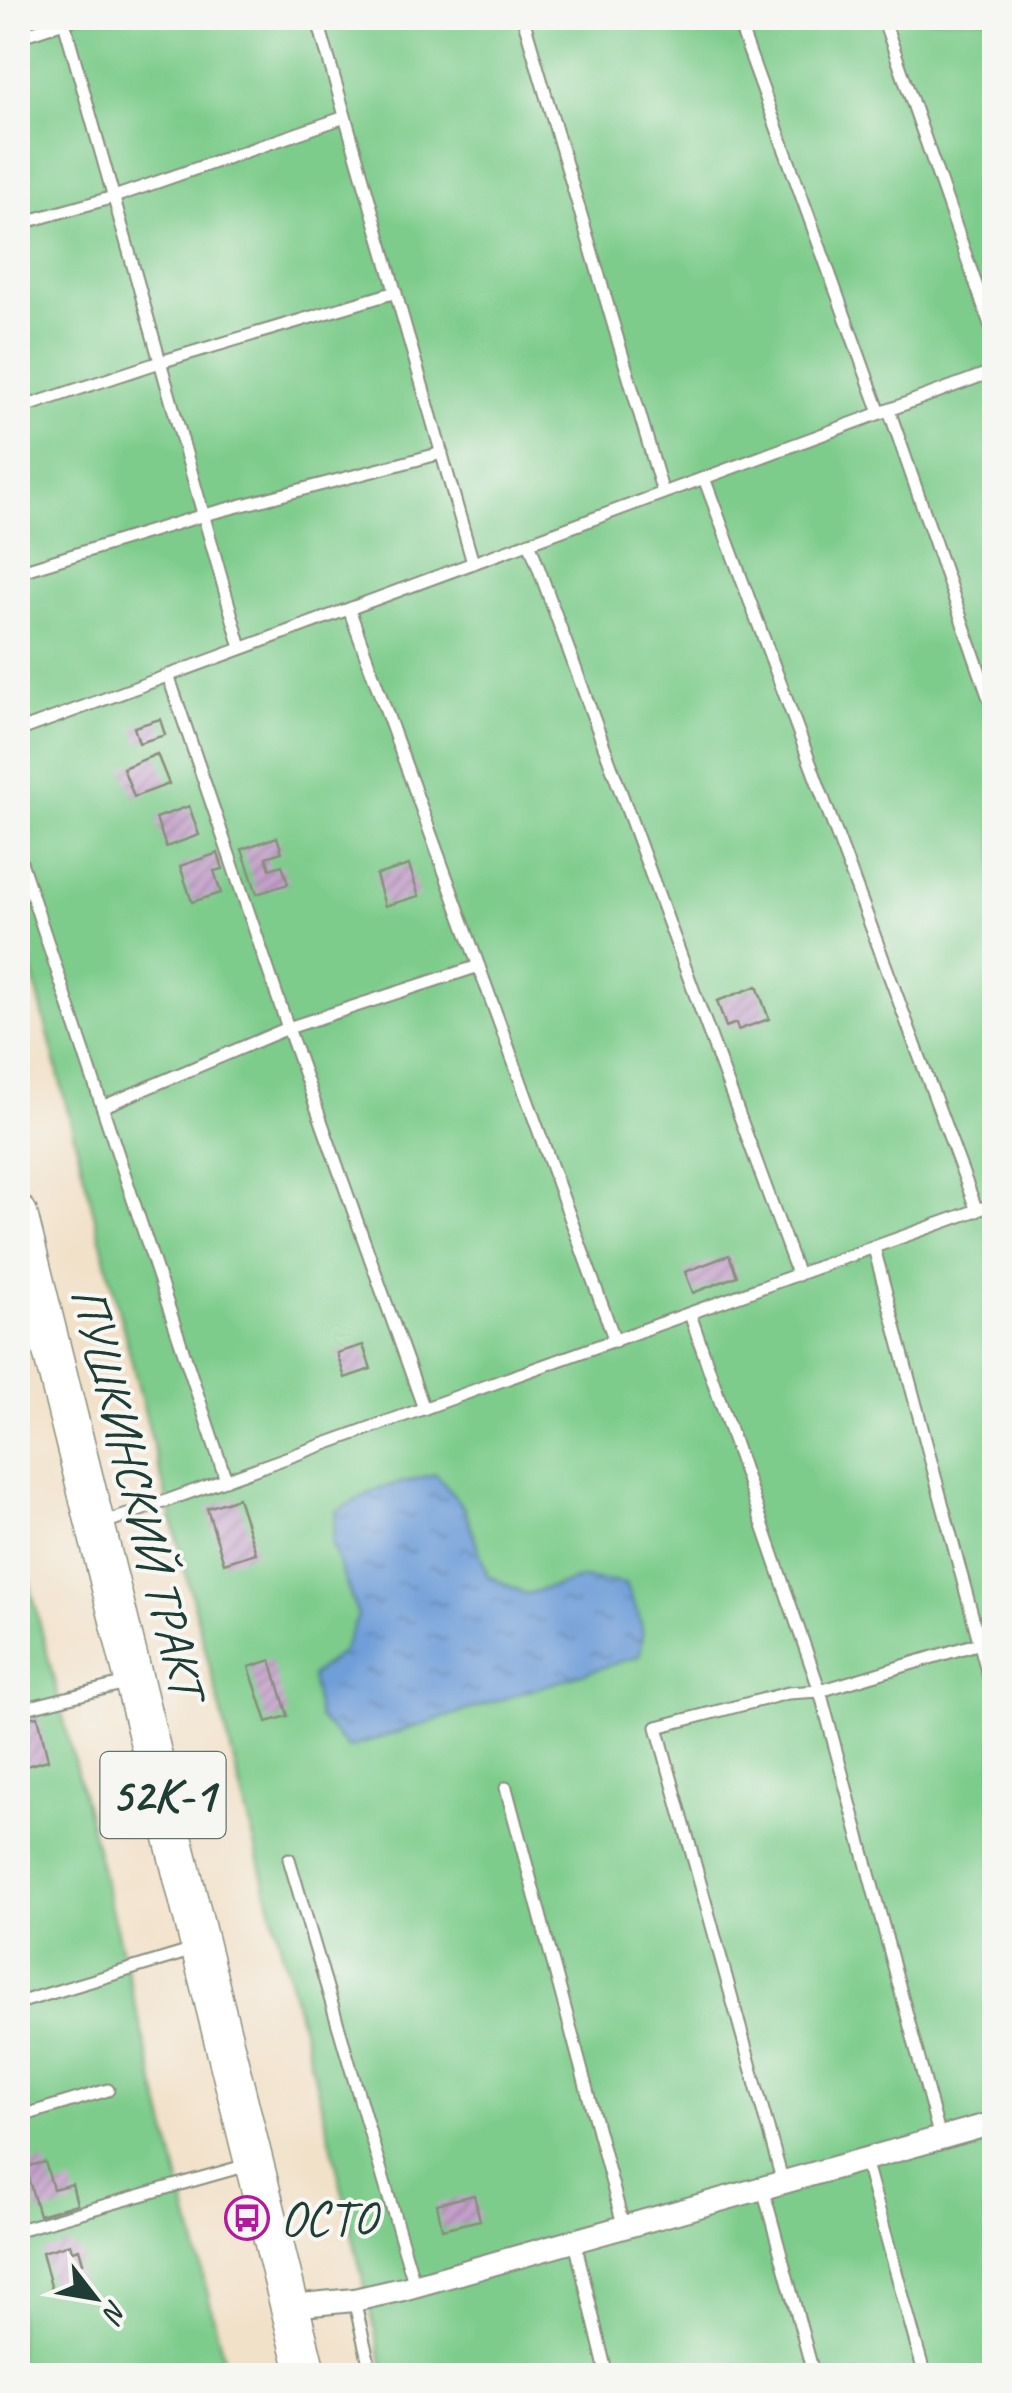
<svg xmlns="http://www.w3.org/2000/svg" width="1012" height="2393" viewBox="0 0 1012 2393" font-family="Caveat,sans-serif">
<defs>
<pattern id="water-ripples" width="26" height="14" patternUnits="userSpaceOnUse" patternTransform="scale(2.5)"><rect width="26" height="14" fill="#6f9ed8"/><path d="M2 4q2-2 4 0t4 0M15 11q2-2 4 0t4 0" fill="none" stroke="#5b82b0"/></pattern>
<pattern id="building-hatch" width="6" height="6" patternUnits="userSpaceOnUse" patternTransform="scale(2.5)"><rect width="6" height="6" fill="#c4a0ca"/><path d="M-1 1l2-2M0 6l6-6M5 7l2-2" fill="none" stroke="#9f84a5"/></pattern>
</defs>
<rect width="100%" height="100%" fill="#f6f6f2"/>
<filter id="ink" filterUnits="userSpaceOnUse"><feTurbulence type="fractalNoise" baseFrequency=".01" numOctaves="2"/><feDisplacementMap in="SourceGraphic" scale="20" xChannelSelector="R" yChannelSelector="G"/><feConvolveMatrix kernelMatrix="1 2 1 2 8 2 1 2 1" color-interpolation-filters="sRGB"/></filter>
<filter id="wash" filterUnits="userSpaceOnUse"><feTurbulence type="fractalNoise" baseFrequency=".0048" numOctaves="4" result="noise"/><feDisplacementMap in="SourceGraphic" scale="40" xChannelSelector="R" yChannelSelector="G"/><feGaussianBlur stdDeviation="2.25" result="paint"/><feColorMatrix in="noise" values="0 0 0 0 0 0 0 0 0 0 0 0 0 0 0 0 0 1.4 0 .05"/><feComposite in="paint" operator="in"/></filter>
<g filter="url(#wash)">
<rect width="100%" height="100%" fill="#f2e1c9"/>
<path fill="#7dcc8b" stroke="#4e8460" stroke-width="2.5" d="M18,18H994V2375H385L331,2142L18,916Z
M18,1537L228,2375H18Z"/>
<path fill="url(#water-ripples)" stroke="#476e86" stroke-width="2.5" d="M436,1474L464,1508L488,1576L526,1594L584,1578L625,1584C636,1610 649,1628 639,1656L348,1748L319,1718L311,1676L342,1652L358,1616L332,1545L336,1511L380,1488Z"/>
<g id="blocks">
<path fill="url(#building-hatch)" d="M160,719L165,735L139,743L134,727Z
M157,754L169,784L134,797L123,768Z
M189,806L199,835L166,847L156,818Z
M277,837L282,852L266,857L270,869L282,865L288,884L257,894L242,849Z
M218,853L223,869L214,871L221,893L192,902L180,866Z
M409,865L419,896L385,906L376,875Z
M757,986L769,1019L738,1030L736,1023L726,1027L717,1001Z
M729,1255L737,1276L693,1293L685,1272Z
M363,1345L371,1369L345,1378L337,1353Z
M238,1498L256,1553L224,1563L207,1508Z
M271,1660L288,1716L267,1722L249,1667Z
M38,1716L48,1760L22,1767L18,1749V1720Z
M45,2162L53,2189L72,2184L77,2204L39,2215L25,2167Z
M474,2195L480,2220L442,2229L437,2204Z
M70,2244L72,2251L79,2249L83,2263L76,2265L81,2287L53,2294L42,2252Z"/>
</g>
</g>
<g filter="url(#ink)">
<use href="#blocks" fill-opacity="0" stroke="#888f7e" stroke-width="2.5"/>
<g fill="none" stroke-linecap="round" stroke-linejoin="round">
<g stroke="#888f7e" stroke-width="15">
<path id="lane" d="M63,18L241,648
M317,18L473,563
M523,18L663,493
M737,18L880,413
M883,18L994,336
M18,37L76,18
M18,224L114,197L345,117
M18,409L160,362L396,292
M889,410L994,713
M704,478L977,1211
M529,542L798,1275
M18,572L204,515L442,453
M349,609L615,1341
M168,675L288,1028L424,1409
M18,731L994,371
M18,853L226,1480
M102,1107L288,1028L479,966
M874,1248L994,1697
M690,1314L820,1691L940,2138
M99,1525L994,1204
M18,1710L130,1682
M506,1788L624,2228
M289,1859L415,2286
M18,2003L197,1949
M18,2117L108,2090
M865,2160L925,2376
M783,2183L657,1727L788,1693L820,1691L980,1643
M763,2189L814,2376
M18,2230L251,2164
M575,2242L607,2376
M354,2300L372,2376"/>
</g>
<g stroke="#888f7e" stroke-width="26">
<path id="street" d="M291,2306L354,2300L403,2289L994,2123"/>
</g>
<g stroke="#888f7e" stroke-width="41">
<path id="primary" d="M18,1214L307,2376"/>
</g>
<use href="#lane" stroke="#fff" stroke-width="11"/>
<use href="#street" stroke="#fff" stroke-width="22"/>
<use href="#primary" stroke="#fff" stroke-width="38"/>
</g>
</g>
<defs>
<g id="bus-ring" transform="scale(2.25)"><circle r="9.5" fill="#f6f6f2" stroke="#b5179e" stroke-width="1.5"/><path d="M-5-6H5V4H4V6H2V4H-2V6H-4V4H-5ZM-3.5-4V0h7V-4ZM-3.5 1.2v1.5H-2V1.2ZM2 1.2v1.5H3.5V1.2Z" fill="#b5179e"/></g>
</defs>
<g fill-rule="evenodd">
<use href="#bus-ring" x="247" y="2218"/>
</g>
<g text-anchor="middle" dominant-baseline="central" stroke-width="8" stroke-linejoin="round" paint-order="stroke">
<rect fill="#f6f6f2" stroke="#60746d" stroke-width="2.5" x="100.5" y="1752" width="125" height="86" rx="8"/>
<g font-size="48" font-weight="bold" fill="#1f3d34">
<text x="163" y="1795">52К-1</text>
</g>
<g font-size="50" fill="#1f3d34" stroke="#f6f6f2">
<text transform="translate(138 1492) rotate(76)">ПУШКИНСКИЙ ТРАКТ</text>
</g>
<g font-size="50" fill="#1f3d34" stroke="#f6f6f2" text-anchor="start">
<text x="280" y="2218">ОСТО</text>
</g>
</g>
<rect width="1012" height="2393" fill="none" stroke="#f6f6f2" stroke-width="60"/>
<g transform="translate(95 2298) rotate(121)" stroke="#f6f6f2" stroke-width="8" paint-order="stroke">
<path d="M0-8L18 38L0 25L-18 38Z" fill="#1f3d34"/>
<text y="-15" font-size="28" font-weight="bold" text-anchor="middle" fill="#1f3d34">N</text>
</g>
</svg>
